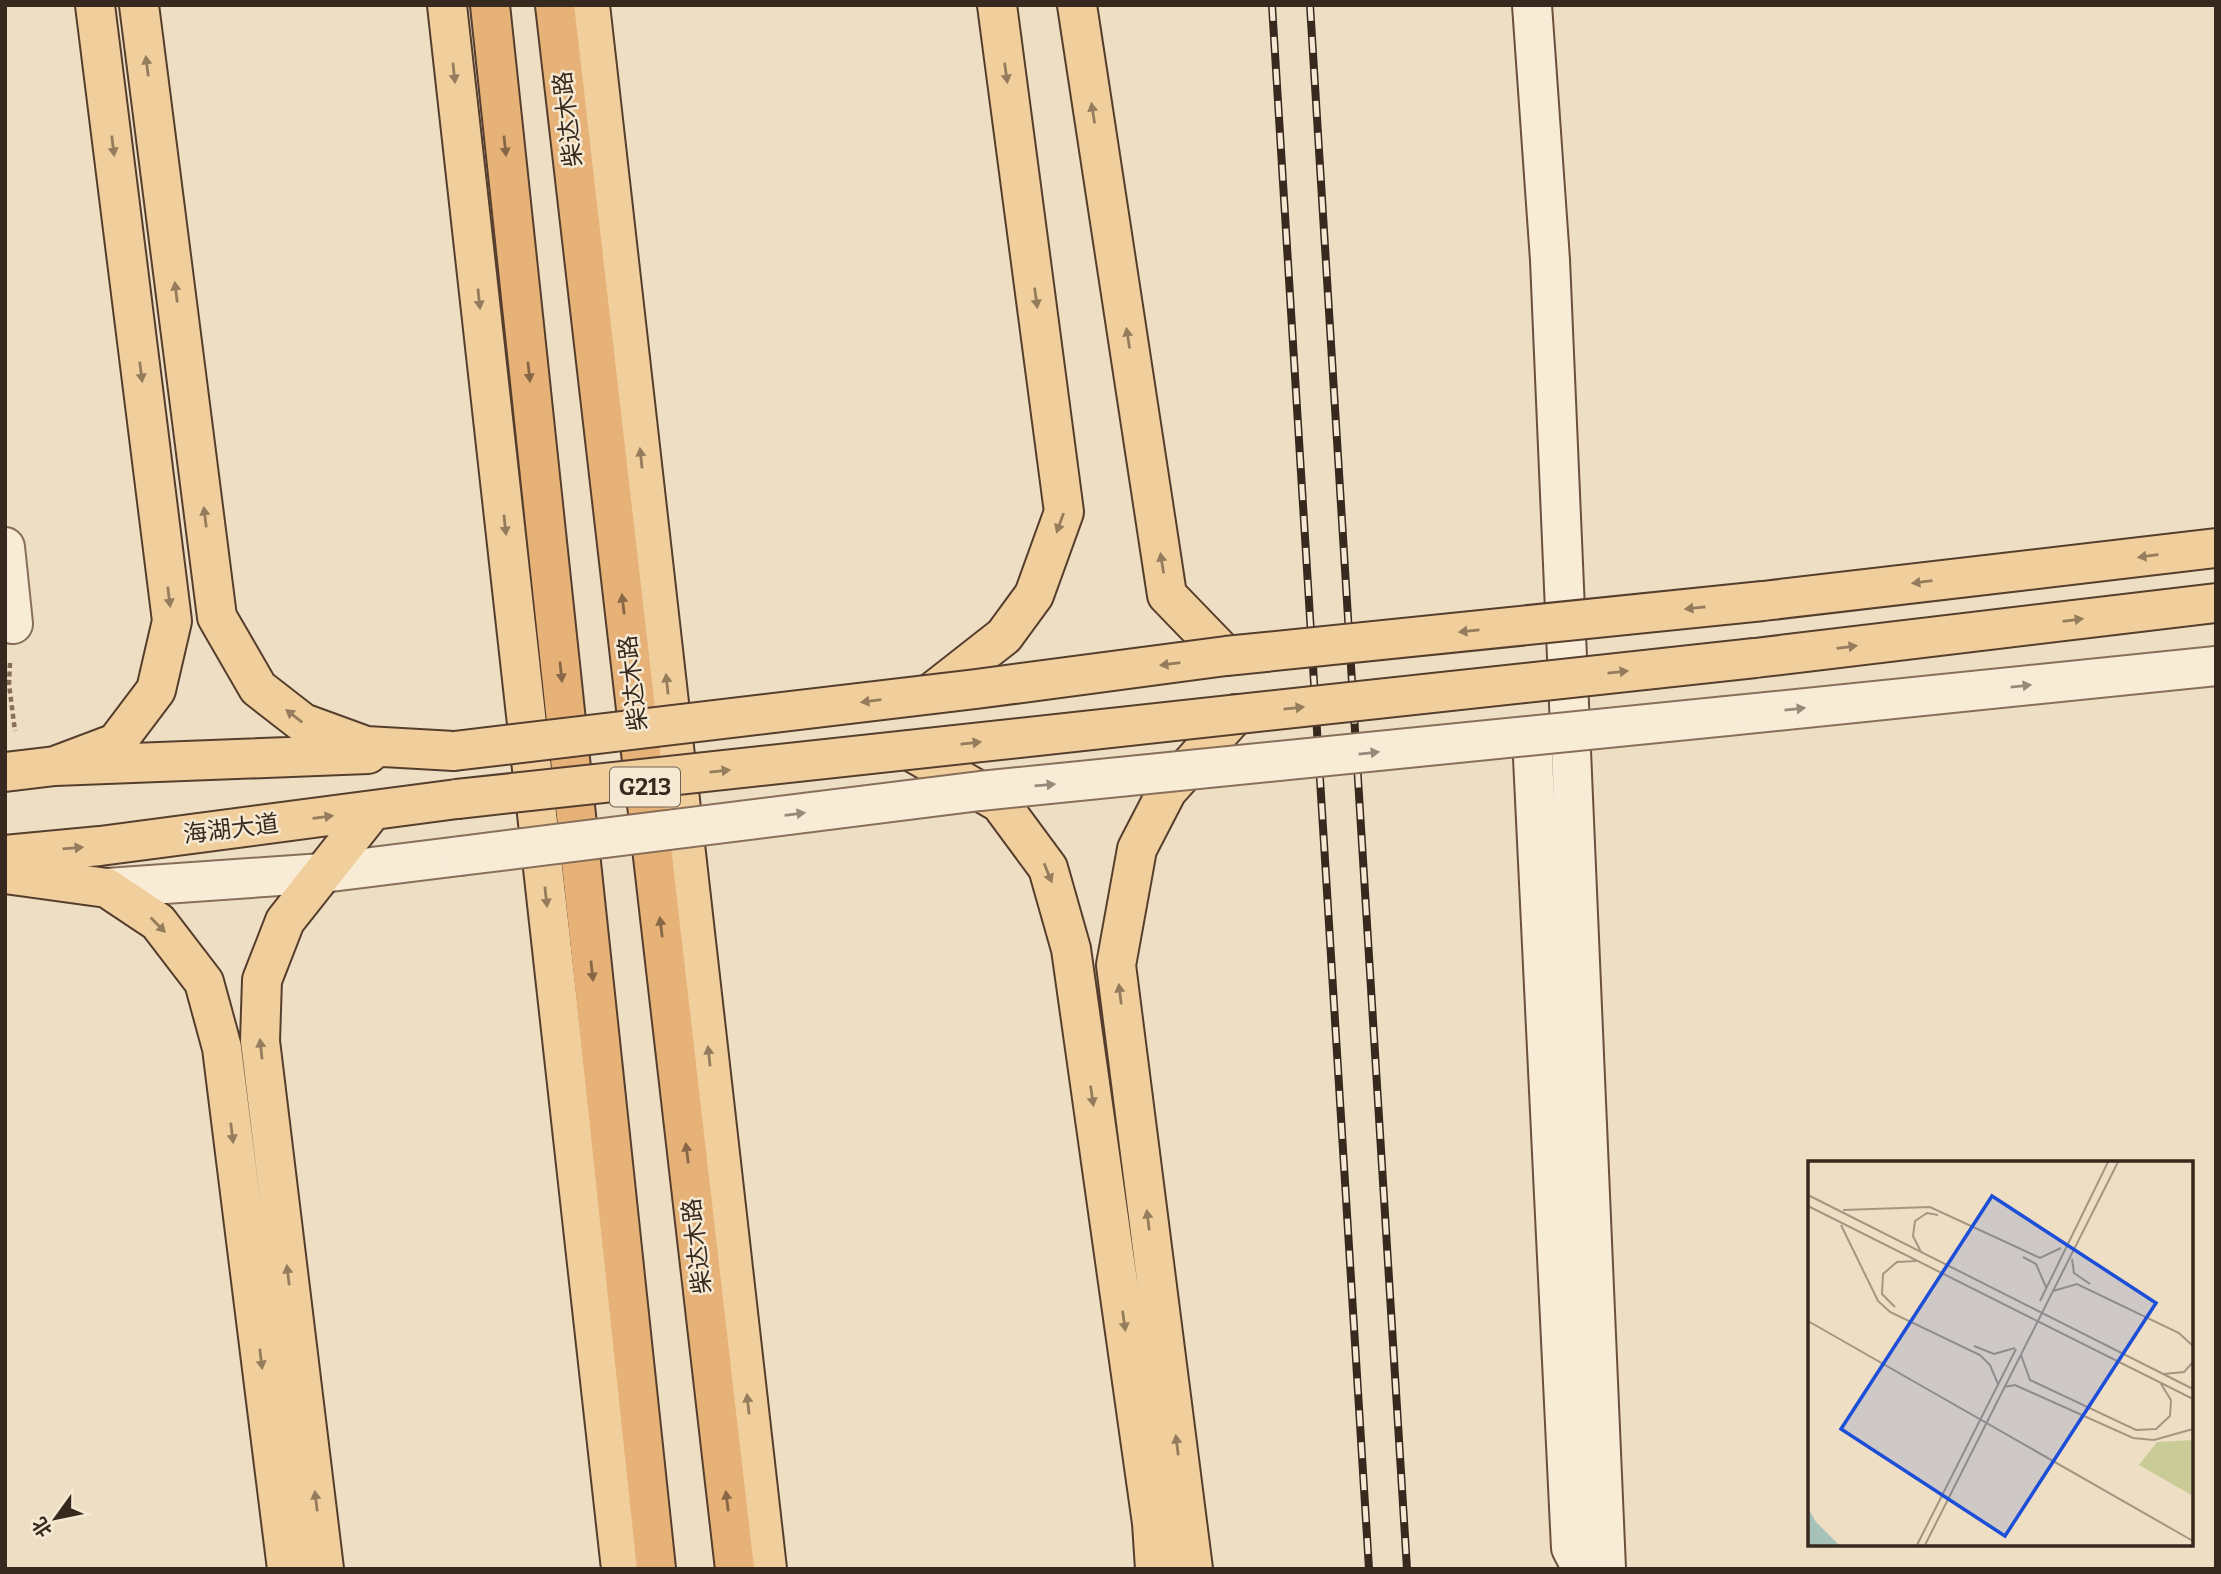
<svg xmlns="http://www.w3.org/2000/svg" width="2221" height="1574" viewBox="0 0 2221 1574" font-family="Bitter,'Noto Sans SC',serif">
<rect width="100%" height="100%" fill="#eedec4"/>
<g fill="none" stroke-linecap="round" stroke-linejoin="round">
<g stroke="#886f5a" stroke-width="42">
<path id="minor" d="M5,547L13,624
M1727,716L2216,666
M107,888L323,873L460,856"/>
</g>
<g stroke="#6a503d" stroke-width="42">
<path id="secondary" d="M1532,5L1550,260L1606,1569
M1532,737L1571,1548L1582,1569"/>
</g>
<g stroke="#563e2e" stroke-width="42">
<path id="primary" d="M139,5L217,617L258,688L303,723L366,746L454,751
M447,5L621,1569
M590,5L767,1569
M1077,5L1167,595L1226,656
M1763,601L2216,548
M1755,658L2216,603
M930,694L1004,636L1034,595L1064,512L997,5
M909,750L1000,803L1048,868L1071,949L1152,1523L1155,1569
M55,766L116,743L156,690L172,621L95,5
M5,772L55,766L368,754
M5,855L100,846L457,799
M5,874L107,888L158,922L204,982L222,1048L287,1569
M324,1569L260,1041L262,980L285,921L372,811
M1193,1569L1116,965L1137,849L1167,791L1236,714"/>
</g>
<g stroke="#563e2e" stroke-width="42">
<path id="trunk" d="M490,5L656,1569
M555,5L735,1569"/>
</g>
<path stroke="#886f5a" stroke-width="4.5" stroke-dasharray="5 3.5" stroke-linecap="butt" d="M10,663L9,684L15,731"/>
<use href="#minor" stroke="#f9ecd7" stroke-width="38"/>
<use href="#secondary" stroke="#f9ecd7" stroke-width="38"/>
<use href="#primary" stroke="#f1cf9c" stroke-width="38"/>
<use href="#trunk" stroke="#e7b278" stroke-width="38"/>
<g stroke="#38291e" stroke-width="8">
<path id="rail" d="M1272,5L1369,1569
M1310,5L1407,1569"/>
</g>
<use href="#rail" stroke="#f5e9d3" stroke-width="5" stroke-dasharray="16" stroke-linecap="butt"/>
<g stroke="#886f5a" stroke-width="42" stroke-linecap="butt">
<path id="minor-bridge" d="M460,856L980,791L1727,716"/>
</g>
<g stroke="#563e2e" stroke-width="42" stroke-linecap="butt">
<path id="primary-bridge" d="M454,751L976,689L1226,656L1763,601
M457,799L1755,658"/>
</g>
<use href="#minor-bridge" stroke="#f9ecd7" stroke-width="38"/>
<use href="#primary-bridge" stroke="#f1cf9c" stroke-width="38"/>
</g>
<defs><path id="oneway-solid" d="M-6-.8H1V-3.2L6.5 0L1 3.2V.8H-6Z" transform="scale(1.75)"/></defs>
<g fill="#947c5d">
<use href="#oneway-solid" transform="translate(147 66) rotate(-97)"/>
<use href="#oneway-solid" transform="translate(454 73) rotate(84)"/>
<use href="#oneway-solid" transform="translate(1006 73) rotate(82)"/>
<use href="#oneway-solid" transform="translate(1093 113) rotate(-99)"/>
<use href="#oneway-solid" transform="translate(113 146) rotate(83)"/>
<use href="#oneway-solid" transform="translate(176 292) rotate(-97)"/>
<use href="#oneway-solid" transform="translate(1036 298) rotate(82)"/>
<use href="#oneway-solid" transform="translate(479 299) rotate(84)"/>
<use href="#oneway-solid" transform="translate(1128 338) rotate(-99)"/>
<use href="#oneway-solid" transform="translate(141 372) rotate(83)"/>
<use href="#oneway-solid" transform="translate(641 458) rotate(-96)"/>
<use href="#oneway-solid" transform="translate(205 517) rotate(-97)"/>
<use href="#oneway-solid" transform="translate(1060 523) rotate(110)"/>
<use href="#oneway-solid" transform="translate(505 525) rotate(84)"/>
<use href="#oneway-solid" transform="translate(2148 556) rotate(173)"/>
<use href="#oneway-solid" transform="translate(1162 563) rotate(-99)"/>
<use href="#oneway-solid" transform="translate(1922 582) rotate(173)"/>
<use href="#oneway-solid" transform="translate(169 597) rotate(83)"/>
<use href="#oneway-solid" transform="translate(1695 608) rotate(174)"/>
<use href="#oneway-solid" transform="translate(2073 620) rotate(-7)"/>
<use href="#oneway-solid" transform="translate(1469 631) rotate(174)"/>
<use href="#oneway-solid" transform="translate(1847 647) rotate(-7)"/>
<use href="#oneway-solid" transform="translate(1170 664) rotate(173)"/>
<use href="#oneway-solid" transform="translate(1618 672) rotate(-6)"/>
<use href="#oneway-solid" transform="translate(667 684) rotate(-96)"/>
<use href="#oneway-solid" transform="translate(871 701) rotate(173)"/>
<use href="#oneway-solid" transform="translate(1294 708) rotate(-6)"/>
<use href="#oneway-solid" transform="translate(294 716) rotate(-142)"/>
<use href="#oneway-solid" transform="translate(971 743) rotate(-6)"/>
<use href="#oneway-solid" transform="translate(720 771) rotate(-6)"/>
<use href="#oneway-solid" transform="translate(323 817) rotate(-7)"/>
<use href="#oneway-solid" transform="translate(73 848) rotate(-5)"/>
<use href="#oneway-solid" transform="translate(1048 873) rotate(68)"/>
<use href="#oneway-solid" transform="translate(546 897) rotate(84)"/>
<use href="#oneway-solid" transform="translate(158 925) rotate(45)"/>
<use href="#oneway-solid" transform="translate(1120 994) rotate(-97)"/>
<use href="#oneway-solid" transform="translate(261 1049) rotate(-96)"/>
<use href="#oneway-solid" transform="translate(709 1056) rotate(-96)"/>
<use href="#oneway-solid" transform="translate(1092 1096) rotate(82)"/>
<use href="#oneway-solid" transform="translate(232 1133) rotate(83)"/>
<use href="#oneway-solid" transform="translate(1148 1220) rotate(-97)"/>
<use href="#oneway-solid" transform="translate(288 1275) rotate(-97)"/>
<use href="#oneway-solid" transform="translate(1124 1321) rotate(82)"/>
<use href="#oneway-solid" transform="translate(261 1359) rotate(83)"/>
<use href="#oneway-solid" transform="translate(748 1404) rotate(-96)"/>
<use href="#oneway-solid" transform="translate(1177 1445) rotate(-97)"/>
<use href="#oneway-solid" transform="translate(316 1501) rotate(-97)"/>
</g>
<g fill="#876746">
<use href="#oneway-solid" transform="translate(505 146) rotate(84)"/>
<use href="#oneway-solid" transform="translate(529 372) rotate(84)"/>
<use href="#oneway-solid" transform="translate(623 604) rotate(-97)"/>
<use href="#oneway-solid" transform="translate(561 672) rotate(84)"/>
<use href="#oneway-solid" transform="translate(661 927) rotate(-97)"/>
<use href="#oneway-solid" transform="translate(592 971) rotate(84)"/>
<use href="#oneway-solid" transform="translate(687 1153) rotate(-97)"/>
<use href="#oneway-solid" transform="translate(727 1501) rotate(-97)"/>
</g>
<g fill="#988a7a">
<use href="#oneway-solid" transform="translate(2021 686) rotate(-6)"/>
<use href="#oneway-solid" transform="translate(1795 709) rotate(-6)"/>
<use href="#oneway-solid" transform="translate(1369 753) rotate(-6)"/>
<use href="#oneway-solid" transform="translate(1045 785) rotate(-5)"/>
<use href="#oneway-solid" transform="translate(795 814) rotate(-7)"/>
</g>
<g text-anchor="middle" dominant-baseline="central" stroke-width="5" stroke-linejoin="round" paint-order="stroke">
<rect fill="#f5e9d3" stroke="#716354" stroke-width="2" x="610" y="767.5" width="70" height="39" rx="5"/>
<g font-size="23" font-weight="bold" fill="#38291e">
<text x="645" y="787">G213</text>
</g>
<g font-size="24" fill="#38291e" stroke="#f5e9d3">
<text transform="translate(568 119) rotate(-97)">柴达木路</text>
<text transform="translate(633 683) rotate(-97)">柴达木路</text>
<text transform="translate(231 829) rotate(-7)">海湖大道</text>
<text transform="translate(697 1246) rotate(-97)">柴达木路</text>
</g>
</g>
<g transform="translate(1808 1161)">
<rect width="385" height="385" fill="#eedec4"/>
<path d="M385,279V335L331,304L349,281Z" fill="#cacc98"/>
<path d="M0,347L8,361L31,384H0Z" fill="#a6c1b7"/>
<path fill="none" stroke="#a59682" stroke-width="2" d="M0,34L385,228M0,45L385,238M35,49L122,46L232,97L253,87M33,64L70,140L82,151L172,194L182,204L190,223M113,91L105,75L107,60L119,52L130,54M215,96L228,103L238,126M264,98L266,112L282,123M245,130L269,123L371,172L385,185M232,140L300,1M87,146L74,133L75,113L89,101L108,100M0,160L385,380M166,185L186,193L207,187M213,194L222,219L328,269L348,268L362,255L363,239L353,223M356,213L376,211L385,201M196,226L207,224L325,277L346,279L385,268M109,384L208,188M117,384L310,1"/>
<path fill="#1d4ed8" fill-opacity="0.15" stroke="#1d4ed8" stroke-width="3.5" d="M184,35L348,142L197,375L33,268Z"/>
<rect width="385" height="385" fill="none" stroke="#38291e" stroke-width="3.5"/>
</g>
<rect width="2221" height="1574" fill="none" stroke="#38291e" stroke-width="14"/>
<g transform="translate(56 1518) rotate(237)" stroke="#f5e9d3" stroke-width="5" paint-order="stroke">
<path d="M0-5L12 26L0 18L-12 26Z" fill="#38291e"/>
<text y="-10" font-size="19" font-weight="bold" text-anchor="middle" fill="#38291e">北</text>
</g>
</svg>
